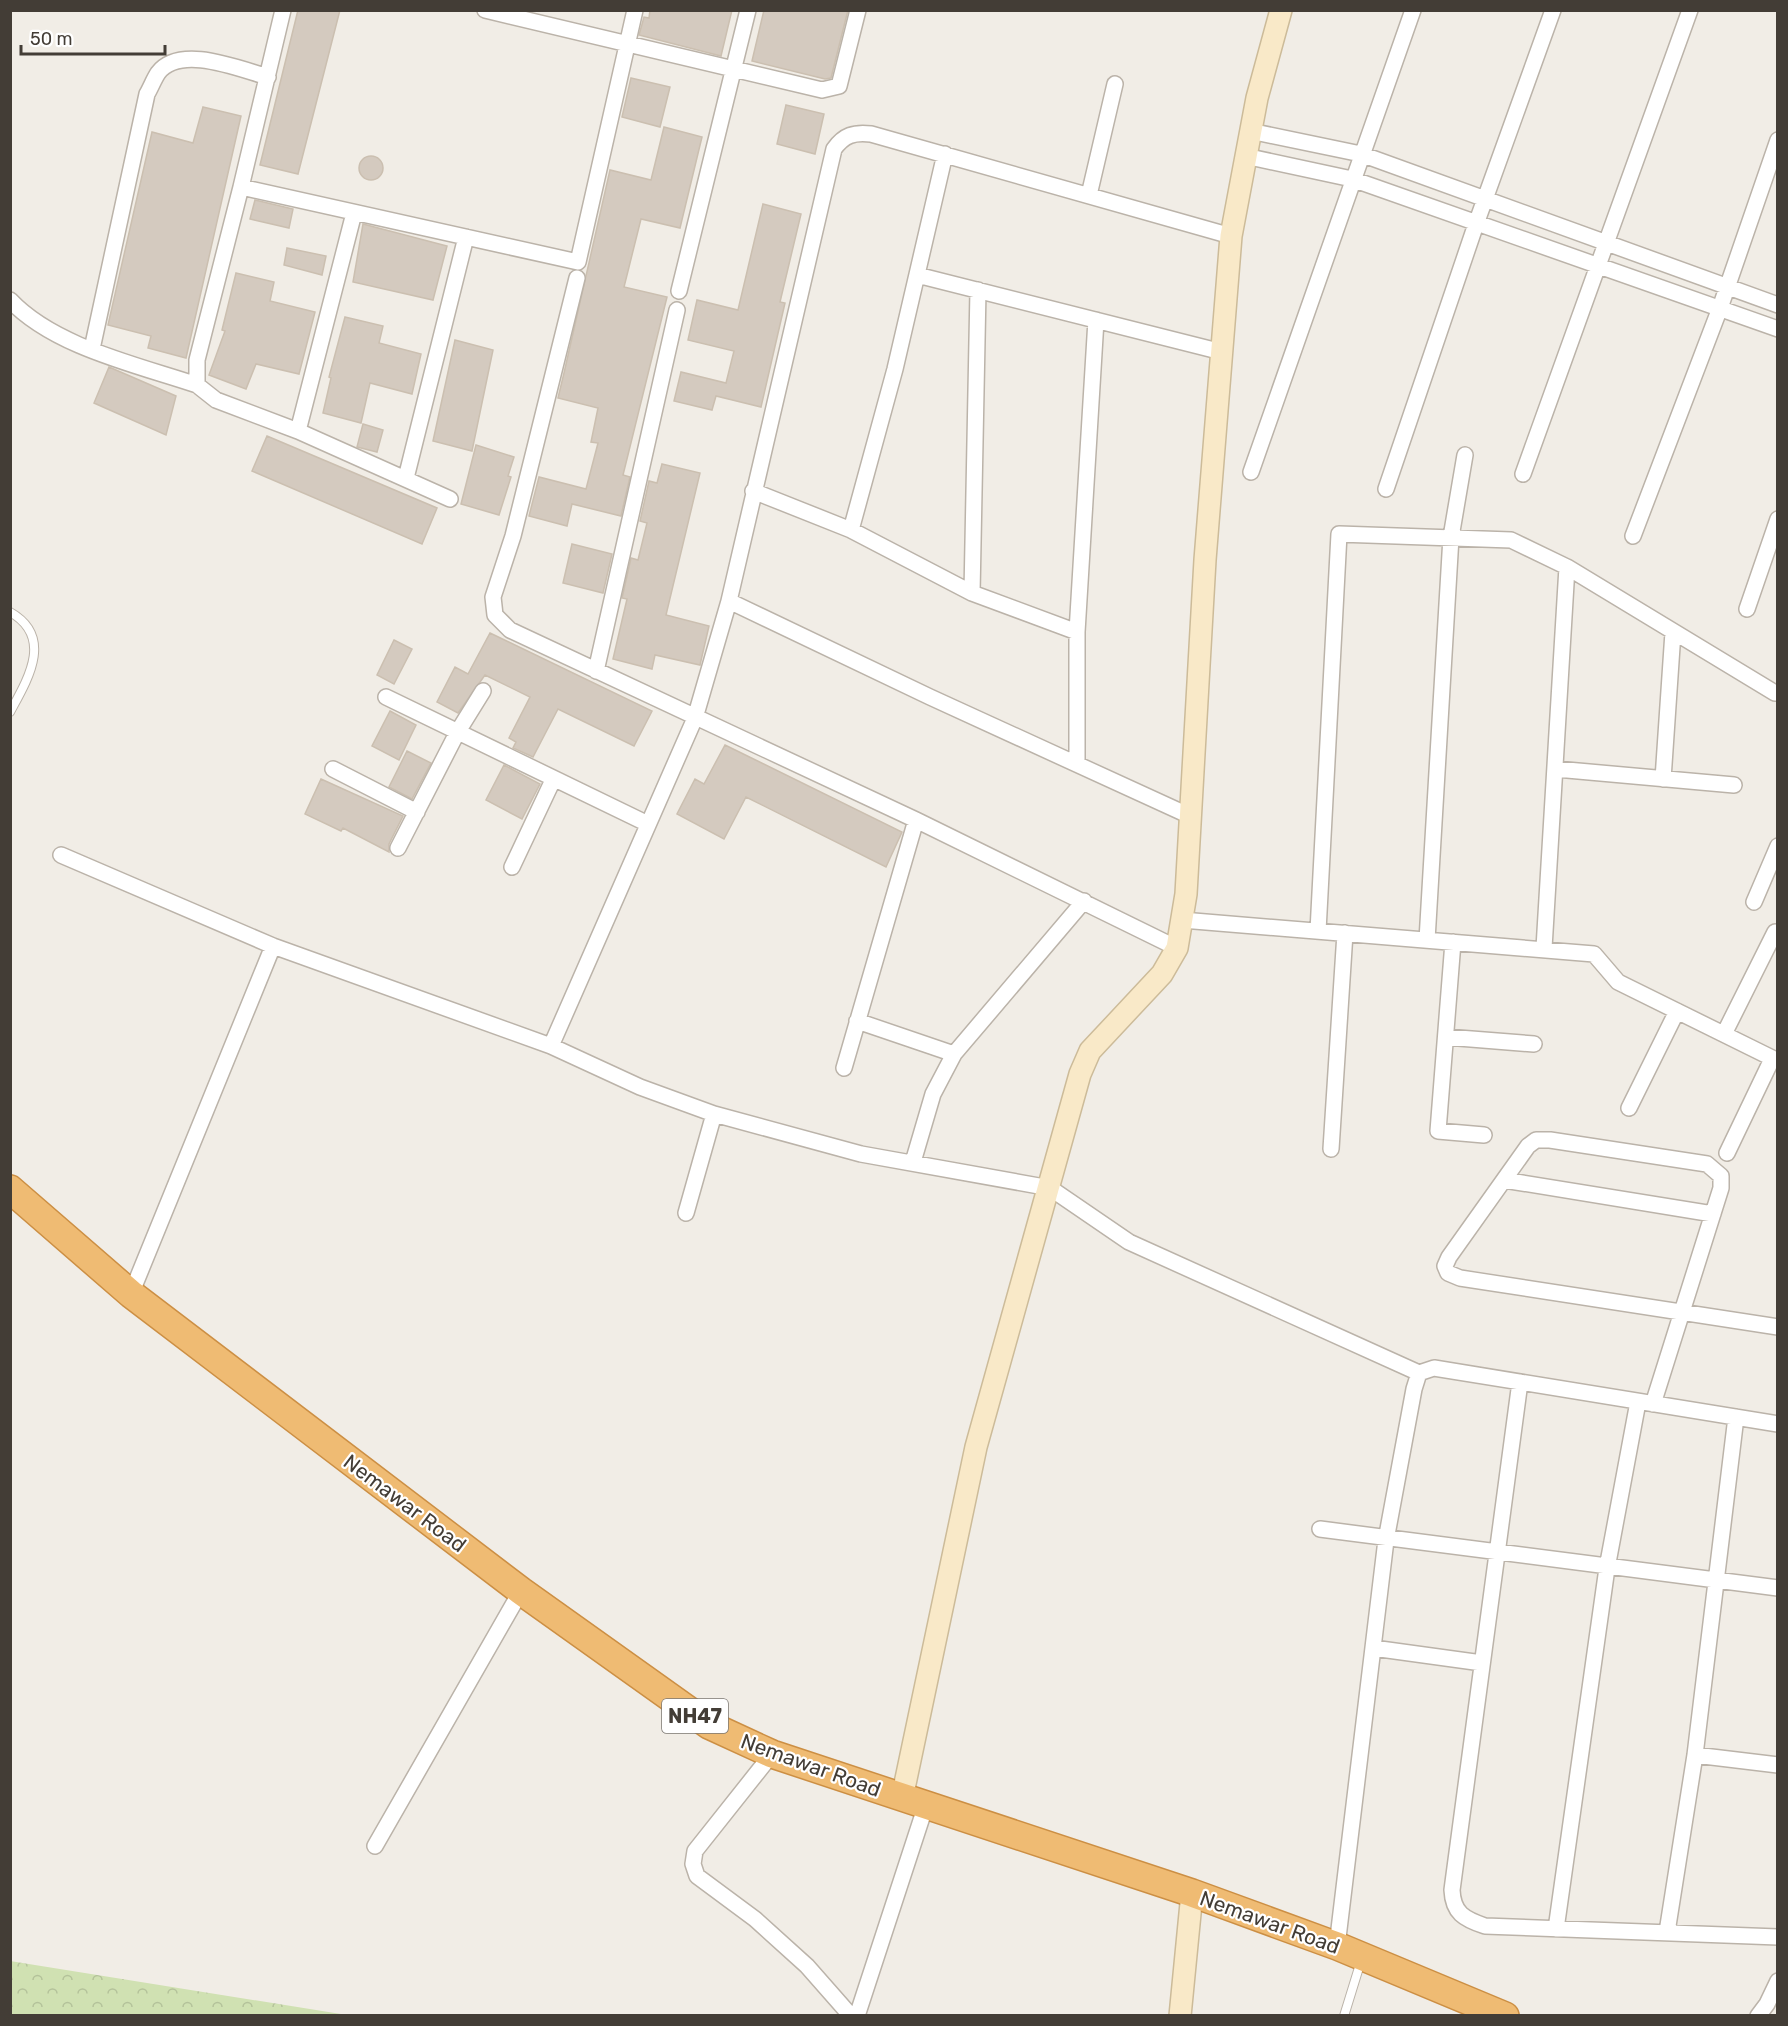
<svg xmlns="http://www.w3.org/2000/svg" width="1788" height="2026" viewBox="0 0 1788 2026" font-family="Rubik,sans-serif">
<defs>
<pattern id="forest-crowns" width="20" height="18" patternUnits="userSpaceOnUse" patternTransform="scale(1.5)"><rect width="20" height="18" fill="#d0e1b2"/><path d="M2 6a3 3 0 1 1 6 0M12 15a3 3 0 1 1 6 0" fill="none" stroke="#b4c29a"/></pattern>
</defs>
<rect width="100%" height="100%" fill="#f1ede6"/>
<path fill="url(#forest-crowns)" d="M10,1961L347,2015H11Z"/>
<path fill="#d4cabf" stroke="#cbbfb0" stroke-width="1.5" d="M298,10H340L298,174L260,165Z
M650,10H732L721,56L639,35L644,17L649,18Z
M764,10H848L831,78L825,79L752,61Z
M631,78L670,87L660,127L622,117Z
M786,105L824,114L815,154L777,144Z
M203,107L241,116L186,358L148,348L151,336L108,325L152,132L193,143Z
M664,127L702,137L680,228L641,219L624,287L667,297L623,475L630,477L621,516L572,504L567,526L529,516L539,477L586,489L598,443L591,442L598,408L558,398L564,373L610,170L651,180Z
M359 168a12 12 0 1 1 24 0a12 12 0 1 1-24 0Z
M255,200L293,209L289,228L250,219Z
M763,204L801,214L780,302L785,303L761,407L716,396L712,410L674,401L681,372L726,383L734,351L688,340L697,300L738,310Z
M363,224L447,246L433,300L353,282Z
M287,248L326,256L322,275L284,265Z
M236,273L274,282L270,301L315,312L299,374L256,364L246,389L209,375L225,331L222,330Z
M345,317L383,326L379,343L421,354L412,394L370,383L361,423L323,413L331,378L329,377Z
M455,340L493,350L472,451L433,441Z
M109,367L176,396L166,435L94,403Z
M363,424L383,430L377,452L357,447Z
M267,436L437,508L422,544L252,471Z
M476,445L514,457L508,476L511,477L499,515L461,504Z
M662,464L700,473L666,615L709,626L700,665L655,655L652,669L613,659L627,599L622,598L631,558L638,560L647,523L640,521L649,481L657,483Z
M572,544L612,554L603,593L563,583Z
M490,633L652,711L634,746L558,709L533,757L513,748L516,742L509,738L530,697L485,675L458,713L437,702L455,667L468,674Z
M394,640L412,649L394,684L377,675Z
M390,711L416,725L399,760L372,746Z
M725,745L902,832L886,867L746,797L724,839L677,814L695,779L704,784Z
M407,751L431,763L412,799L389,787Z
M504,765L540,784L522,819L486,800Z
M321,779L403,816L389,844V852L343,828L341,831L305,814Z"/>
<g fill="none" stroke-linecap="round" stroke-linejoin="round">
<g stroke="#bbb3a9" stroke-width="10">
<path id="lane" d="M10,612C54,637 28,679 10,712
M1344,2016L1361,1961"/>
</g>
<g stroke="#bbb3a9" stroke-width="18">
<path id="street" d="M485,10L822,90L839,86L858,10
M1250,131L1361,154L1778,305
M1245,156L1352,179L1778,329
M241,187L283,10
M1089,195L1115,84
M917,275L1222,352
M577,278L513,536L493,597L495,615L510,630L916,820L1177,948
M679,291L748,10
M10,300C54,347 138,365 197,385
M92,349L147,94C151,87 154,79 158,73C180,44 239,69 268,77
M298,431L354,213
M1251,472L1413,10
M1523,474L1690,10
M406,478L466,237
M1386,489L1476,224L1553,10
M753,491L851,530L972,593L1077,632
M450,499L298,431L216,400L197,385V360L241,187L578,262L635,10
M851,530L895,369L945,154
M1633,536L1720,308L1778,140
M972,593L978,290
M729,601L930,697L1190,816
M1747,609L1778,519
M596,671L677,310
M386,697L648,824
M1077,763V632L1096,320
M333,769L417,812
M1556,769L1734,785
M1663,779L1673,632
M398,848L457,733L483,691
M61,855L273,946
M512,867L553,780
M1754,902L1778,846
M1182,920L1594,954L1618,982L1778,1061
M1318,931L1339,534L1511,540L1567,567L1775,693
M1427,940L1451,537L1465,455
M1453,942L1438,1131L1484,1135
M1544,948L1567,567
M857,1021L954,1054
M1724,1034L1775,932
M1446,1037L1534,1044
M551,1046L695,718L729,601L834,149C844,135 854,132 871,134L1231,236
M844,1068L916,820
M1629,1108L1677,1011
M1331,1149L1345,933
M1727,1153L1772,1059
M913,1162L933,1094L954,1054L1084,901
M1504,1180L1713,1214
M686,1213L714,1114
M131,1294L273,946L551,1046L640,1087L714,1114L861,1154L1050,1188L1129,1242L1419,1373
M1520,1382L1452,1890C1453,1913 1464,1919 1485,1926L1778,1937
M1653,1404L1721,1188V1176L1707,1164L1550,1140H1536L1528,1146L1449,1257L1445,1266L1448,1273L1460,1278L1778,1327
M1320,1529L1778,1588
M1373,1648L1482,1663
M772,1754L695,1851L693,1864L697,1876L755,1919L807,1966L851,2016
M1695,1755L1778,1765
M375,1846L521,1591
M1556,1929L1607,1568L1638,1402
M1667,1932L1695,1755L1736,1417
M1337,1946L1386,1540L1414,1389L1419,1373L1434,1368L1778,1424
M857,2016L926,1805
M1758,2016L1767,2004L1778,1981"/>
</g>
<g stroke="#cb9" stroke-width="24">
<path id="secondary" d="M902,1798L976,1447L1080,1074L1090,1051L1162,974L1177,948L1186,894L1205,560L1231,236L1257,98L1281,10
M1180,2016L1192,1893"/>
</g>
<g stroke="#cc8f44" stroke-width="30">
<path id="highway" d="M10,1189L131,1294L521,1591L709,1725L772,1754L1192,1893L1337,1946L1505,2016"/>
</g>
<use href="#lane" stroke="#fff" stroke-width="8"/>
<use href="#street" stroke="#fff" stroke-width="15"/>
<use href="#secondary" stroke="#f9e9c8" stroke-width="21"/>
<use href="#highway" stroke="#efbb73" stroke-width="27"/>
</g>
<g text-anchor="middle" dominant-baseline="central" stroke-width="4.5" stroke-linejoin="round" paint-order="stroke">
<rect fill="#fff" stroke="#7b7772" stroke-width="1.5" x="662" y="1699" width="66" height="34" rx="4.5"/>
<g font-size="20" font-weight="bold" fill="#433d36">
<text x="695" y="1716">NH47</text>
</g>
<g font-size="21" fill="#433d36" stroke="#fff">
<text transform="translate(405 1503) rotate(37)">Nemawar Road</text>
<text transform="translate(811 1765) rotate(20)">Nemawar Road</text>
<text transform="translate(1270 1922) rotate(20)">Nemawar Road</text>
</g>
</g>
<rect width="1788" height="2026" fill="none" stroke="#433d36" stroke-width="24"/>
<path d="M21 45v9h144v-9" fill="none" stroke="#433d36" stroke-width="3"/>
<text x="30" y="45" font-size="18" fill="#433d36" stroke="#ffffff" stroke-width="4.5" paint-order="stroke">50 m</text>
</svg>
